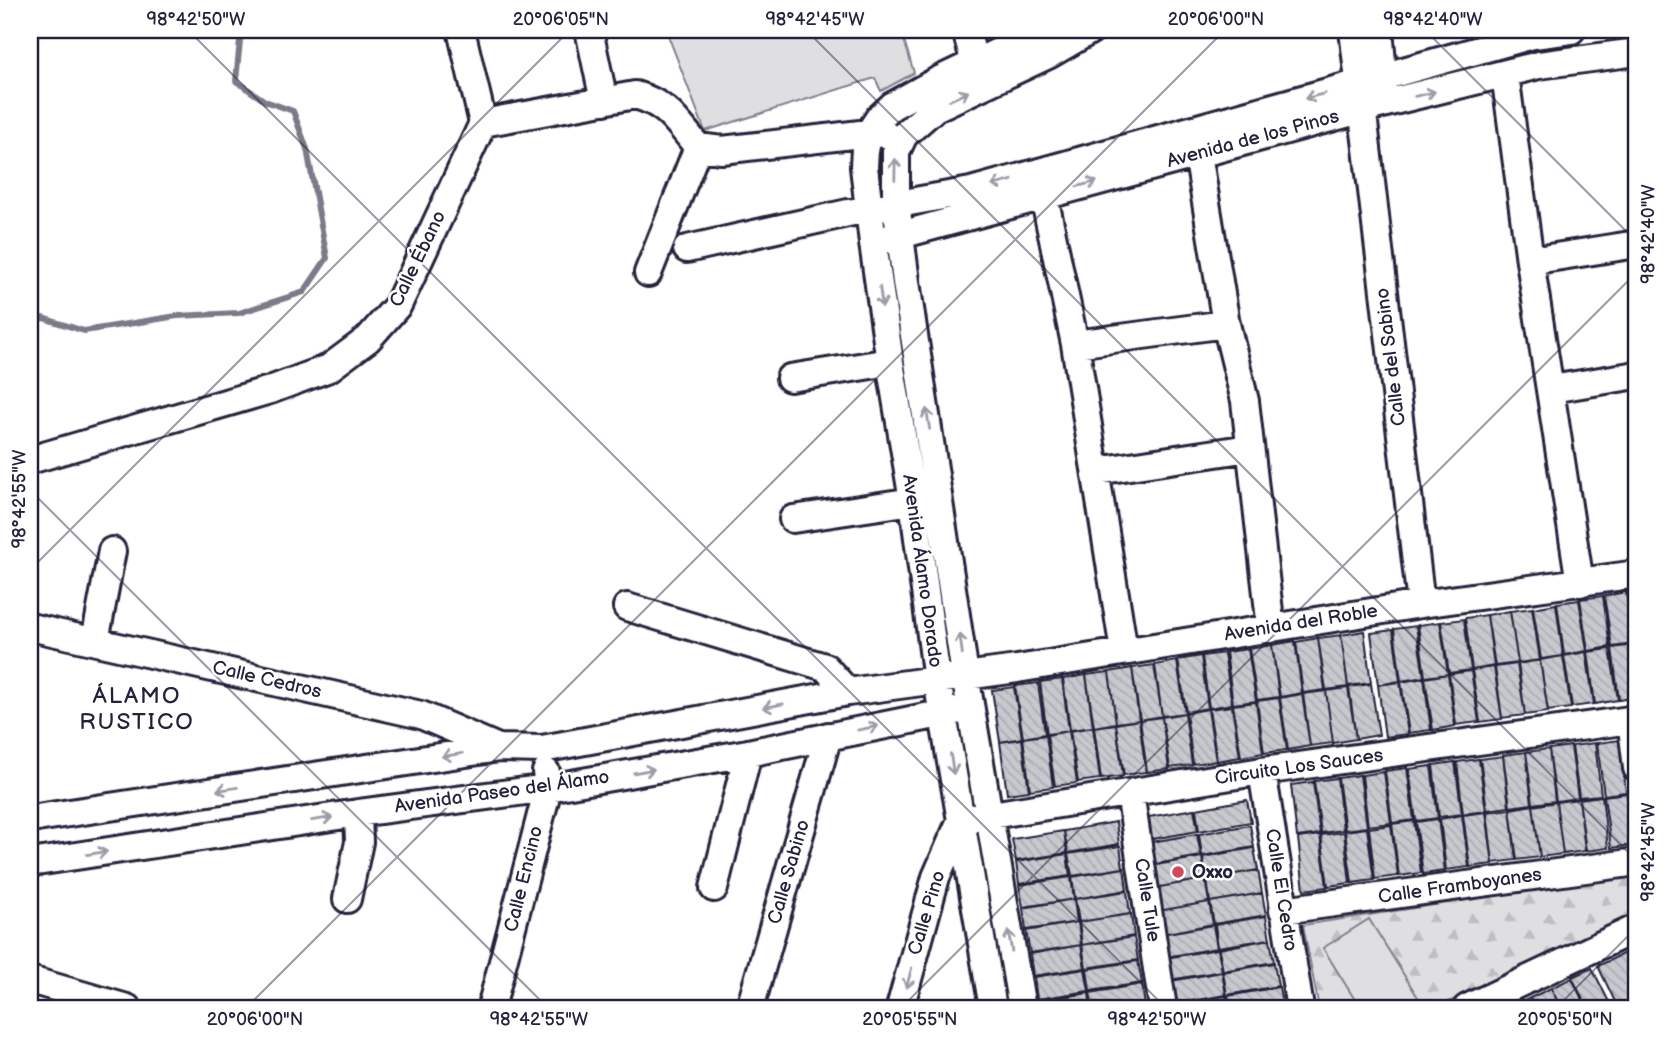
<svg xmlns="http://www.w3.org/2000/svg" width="1667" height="1038" viewBox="0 0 1667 1038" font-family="'Balsamiq Sans',sans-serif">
<defs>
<pattern id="forest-firs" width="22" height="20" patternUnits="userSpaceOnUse" patternTransform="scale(1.75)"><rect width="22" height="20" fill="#dfdfe2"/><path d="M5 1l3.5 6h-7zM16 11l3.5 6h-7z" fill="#bfbfc3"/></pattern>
<pattern id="building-back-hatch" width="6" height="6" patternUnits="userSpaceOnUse" patternTransform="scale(1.75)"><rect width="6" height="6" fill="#c8c8cf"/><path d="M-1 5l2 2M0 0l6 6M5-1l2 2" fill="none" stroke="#acacb3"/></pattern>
</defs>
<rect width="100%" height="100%" fill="#fff"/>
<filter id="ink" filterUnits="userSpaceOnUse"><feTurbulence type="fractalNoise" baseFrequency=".0143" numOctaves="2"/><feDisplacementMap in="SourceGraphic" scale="14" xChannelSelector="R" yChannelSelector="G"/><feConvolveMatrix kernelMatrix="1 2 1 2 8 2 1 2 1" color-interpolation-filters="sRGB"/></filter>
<g filter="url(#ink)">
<path fill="url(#forest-firs)" stroke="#80808e" stroke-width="2" d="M1637,874V913L1436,1008H1319L1303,925Z"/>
<path fill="#dfdfe2" stroke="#80808e" stroke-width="2" d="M666,30H901L914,73L881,91L875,78L705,131Z
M1369,919L1419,999L1405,1008H1360L1323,948Z"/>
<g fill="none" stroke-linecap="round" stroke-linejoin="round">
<path stroke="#7a7a88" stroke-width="6" d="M30,322L43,318L84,331L177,316L239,313L304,292L327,258L307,149L293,111L265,101L236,81L241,30"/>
</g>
<path fill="url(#building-back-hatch)" stroke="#22223b" stroke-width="2" d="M1637,590V643H1635L1628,592Z
M1626,592L1634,644L1612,647L1604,596Z
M1603,596L1610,647L1588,651L1580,599Z
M1579,600L1587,651L1564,655L1557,603Z
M1556,604L1563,656L1541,659L1533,608Z
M1532,608L1540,660L1518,663L1510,611Z
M1510,611L1518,663L1495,666L1487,615Z
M1487,615L1494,666L1472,670L1465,618Z
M1464,619L1471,670L1449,673L1441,622Z
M1440,622L1448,674L1425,677L1418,625Z
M1416,626L1424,677L1401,681L1394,629Z
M1393,630L1400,681L1378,685L1371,633Z
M1364,631L1371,683L1348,686L1341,635Z
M1341,635L1348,687L1326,690L1318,638Z
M1318,638L1325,690L1303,693L1296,642Z
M1295,641L1302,693L1280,697L1272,645Z
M1272,645L1279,697L1257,700L1249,649Z
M1634,645L1637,668V697L1619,700L1612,648Z
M1248,649L1256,701L1233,704L1226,652Z
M1610,649L1618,700L1595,704L1588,652Z
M1586,652L1594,704L1572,707L1564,656Z
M1224,653L1232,704L1209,708L1202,656Z
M1201,656L1208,708L1186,712L1178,660Z
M1563,656L1571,708L1548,711L1540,660Z
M1540,660L1548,712L1525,715L1518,664Z
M1177,661L1185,713L1162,716L1155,665Z
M1517,664L1525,715L1502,718L1495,667Z
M1154,665L1162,716L1140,720L1132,668Z
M1494,667L1502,719L1480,722L1472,670Z
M1132,668L1139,720L1116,723L1109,672Z
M1471,671L1479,722L1456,725L1449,674Z
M1109,672L1116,723L1094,727L1086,675Z
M1448,674L1455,726L1433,730L1425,678Z
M1086,675L1093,727L1070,730L1063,679Z
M1424,678L1431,730L1409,733L1401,682Z
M1062,679L1069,731L1047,734L1040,682Z
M1400,682L1408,734L1385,737L1378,685Z
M1038,683L1045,734L1023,738L1015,686Z
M1371,684L1379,735L1356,739L1349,687Z
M1014,687L1022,738L1000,742L992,690Z
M1348,688L1356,739L1333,743L1326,691Z
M1326,691L1333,743L1310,746L1303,694Z
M1302,694L1310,746L1288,750L1280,698Z
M1279,698L1287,750L1264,753L1257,701Z
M1256,702L1263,753L1241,757L1233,705Z
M1232,706L1240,757L1217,761L1209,709Z
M1208,709L1216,761L1193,764L1186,713Z
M1185,713L1192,765L1170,768L1162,717Z
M1162,717L1169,769L1147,772L1140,720Z
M1139,720L1146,772L1124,775L1116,724Z
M1116,724L1123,776L1101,779L1094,727Z
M1093,727L1100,779L1078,782L1070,731Z
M1069,731L1077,783L1055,786L1047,735Z
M1046,735L1053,787L1030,790L1023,738Z
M1022,739L1029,791L1007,794L1000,742Z
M1620,740L1626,792L1604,795L1597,743Z
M1595,743L1601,795L1579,797L1572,746Z
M1571,746L1578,798L1556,801L1549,749Z
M1549,749L1555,801L1533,804L1526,752Z
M1526,752L1532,804L1510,807L1503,755Z
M1503,756L1509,807L1487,810L1480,759Z
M1479,759L1486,811L1463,814L1457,762Z
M1455,762L1462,814L1439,817L1433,765Z
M1431,766L1438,818L1416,821L1409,769Z
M1407,768L1414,820L1392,823L1385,771Z
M1384,772L1391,823L1368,826L1362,775Z
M1360,775L1367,827L1345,830L1338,778Z
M1337,778L1343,830L1321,833L1314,781Z
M1313,782L1320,834L1297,837L1291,785Z
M1627,793L1633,845L1611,848L1604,796Z
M1602,796L1608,848L1586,851L1579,799Z
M1579,799L1585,851L1563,854L1556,802Z
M1247,800L1251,822L1199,831L1196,809Z
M1556,802L1563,854L1540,857L1533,806Z
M1533,805L1540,857L1517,860L1510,809Z
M1194,809L1198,831L1147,840L1143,818Z
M1510,809L1516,860L1493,863L1487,812Z
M1486,812L1493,864L1470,867L1463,815Z
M1462,815L1469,867L1446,870L1440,819Z
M1438,819L1445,871L1423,874L1416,822Z
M1414,821L1421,873L1399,876L1392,824Z
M1116,822L1119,844L1068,853L1064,831Z
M1250,825L1254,847L1202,856L1199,834Z
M1391,825L1398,876L1375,879L1369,828Z
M1367,828L1374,880L1352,883L1345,831Z
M1064,831L1067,853L1016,861L1012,839Z
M1344,832L1350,883L1328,886L1321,835Z
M1197,834L1201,856L1150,865L1146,843Z
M1320,835L1327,887L1304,890L1298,838Z
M1120,846L1123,868L1072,876L1068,854Z
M1254,848L1258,870L1206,879L1203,857Z
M1067,854L1070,876L1019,884L1016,862Z
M1202,857L1205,879L1154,888L1150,866Z
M1124,868L1127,890L1075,899L1072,877Z
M1258,870L1262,893L1210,902L1207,879Z
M1071,877L1074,899L1023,907L1019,885Z
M1205,879L1209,902L1158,911L1154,888Z
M1127,891L1130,914L1079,922L1075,899Z
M1262,893L1266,915L1214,924L1210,902Z
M1074,899L1077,922L1026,930L1023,908Z
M1209,902L1213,924L1162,934L1158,911Z
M1131,914L1134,936L1082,945L1079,922Z
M1266,916L1270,939L1218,947L1215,925Z
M1078,922L1081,945L1030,953L1026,931Z
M1213,925L1217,948L1166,957L1162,934Z
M1134,937L1138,960L1086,968L1082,945Z
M1270,939L1274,962L1223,971L1219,949Z
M1081,945L1085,968L1033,976L1030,954Z
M1637,947V1004L1628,1008H1618L1598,966Z
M1218,949L1222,971L1170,980L1166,958Z
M1138,961L1142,983L1090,991L1087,969Z
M1274,963L1278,986L1227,995L1223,972Z
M1592,968L1612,1008H1587L1572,977Z
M1085,969L1089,991L1037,999L1034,977Z
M1222,972L1226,995L1174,1004L1171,981Z
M1572,978L1586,1008H1561L1551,988Z
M1142,984L1145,1007L1093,1008L1090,993Z
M1279,987L1283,1008H1230L1228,996Z
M1551,988L1561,1008H1535L1530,998Z
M1089,993L1091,1008H1039L1038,1001Z
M1226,996L1228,1008H1175V1005Z
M1530,998L1535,1008H1509Z"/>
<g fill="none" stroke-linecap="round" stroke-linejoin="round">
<g stroke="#22223b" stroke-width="32">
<path id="minor" d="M589,30L604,101
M966,30L975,64
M1353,30L1421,604
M1379,30L1385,94
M1505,74L1530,261L1580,583
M483,123L635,95C668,104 677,122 698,147L722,150L869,133L885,134
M1198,154L1226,324L1245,401L1271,629
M1044,196L1075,344L1124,651
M882,240L1386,103L1539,65L1637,52
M687,249L848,213L971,191L1533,35L1571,30
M1530,261L1637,244
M648,273L698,147
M1075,344L1226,324
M790,378L890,362
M1551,389L1637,375
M30,460L270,390L329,368L368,339L398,305L483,123L461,30
M1097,471L1249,448
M793,519L913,501
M627,607L825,667L848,692
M30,627L421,715L498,748
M95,641L112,551
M1631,719L1637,768
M1262,771L1300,1008
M1130,793L1163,1008
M30,819L499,748L542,749L848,692L1017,669L1421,604L1637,574
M30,863L358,813L548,788L748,753L960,710
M714,888L748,753
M347,899L359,842L358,813
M1283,910L1637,862
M30,980L127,1008
M491,1008L548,788L546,772
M750,1008L828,736
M900,1008L936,877L961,820L1262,771L1637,719
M993,1008L937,680L913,501L890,362L873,243L864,167L865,148L869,133L879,118L892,106L939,80L1044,30
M1022,1008L965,675L906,282L896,204V152L904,135L935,108L1050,54L1091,30
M1467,1008L1637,928"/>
</g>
<use href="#minor" stroke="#fff" stroke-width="26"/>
</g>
<defs><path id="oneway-shaft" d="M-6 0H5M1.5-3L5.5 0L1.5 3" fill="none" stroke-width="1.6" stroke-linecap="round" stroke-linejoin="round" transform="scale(1.75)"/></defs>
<g stroke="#9c9ca7">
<use href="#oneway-shaft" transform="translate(1425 94) rotate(-13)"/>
<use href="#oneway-shaft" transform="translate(959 96) rotate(-25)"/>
<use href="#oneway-shaft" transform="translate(1315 96) rotate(165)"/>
<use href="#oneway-shaft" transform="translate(895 169) rotate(-89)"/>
<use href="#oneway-shaft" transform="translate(1002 183) rotate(165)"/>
<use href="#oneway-shaft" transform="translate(1087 184) rotate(-15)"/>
<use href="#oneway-shaft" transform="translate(881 297) rotate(82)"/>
<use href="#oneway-shaft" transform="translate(928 419) rotate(-99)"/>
<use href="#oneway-shaft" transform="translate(961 644) rotate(-98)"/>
<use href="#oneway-shaft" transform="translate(773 706) rotate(169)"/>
<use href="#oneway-shaft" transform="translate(868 728) rotate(-11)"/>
<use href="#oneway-shaft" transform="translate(452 755) rotate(171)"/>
<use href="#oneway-shaft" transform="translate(952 764) rotate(81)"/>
<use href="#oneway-shaft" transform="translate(644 771) rotate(-10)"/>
<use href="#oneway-shaft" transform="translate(227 789) rotate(171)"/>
<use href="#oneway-shaft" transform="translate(322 819) rotate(-9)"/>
<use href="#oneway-shaft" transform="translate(97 853) rotate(-9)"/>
<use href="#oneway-shaft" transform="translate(1010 941) rotate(-100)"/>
<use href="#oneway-shaft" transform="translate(909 978) rotate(105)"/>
</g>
</g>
<path fill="none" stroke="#22223b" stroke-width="2" stroke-opacity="0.45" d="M188,30L1166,1008M806,30L1637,861M1425,30L1637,242M30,490L548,1008M30,570L570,30M246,1008L1225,30M901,1008L1637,272M1556,1008L1637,927"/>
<circle fill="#d1495b" stroke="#fff" stroke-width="2.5" cx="1178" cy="872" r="7"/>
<g text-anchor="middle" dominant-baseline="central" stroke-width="5" stroke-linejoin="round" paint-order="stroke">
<g font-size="19" fill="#22223b" stroke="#fff">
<text transform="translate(1253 139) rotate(-15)">Avenida de los Pinos</text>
<text transform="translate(418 259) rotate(-64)">Calle Ébano</text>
<text transform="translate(1391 357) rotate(-97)">Calle del Sabino</text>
<text transform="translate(922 571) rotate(82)">Avenida Álamo Dorado</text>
<text transform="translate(1301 623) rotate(-9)">Avenida del Roble</text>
<text transform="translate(267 680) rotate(13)">Calle Cedros</text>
<text transform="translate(1299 767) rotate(-8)">Circuito Los Sauces</text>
<text transform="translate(502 792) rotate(-8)">Avenida Paseo del Álamo</text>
<text transform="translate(789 872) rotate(-74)">Calle Sabino</text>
<text transform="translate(524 879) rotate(-76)">Calle Encino</text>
<text transform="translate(1460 886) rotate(-8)">Calle Framboyanes</text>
<text transform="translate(1281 890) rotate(81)">Calle El Cedro</text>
<text transform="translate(1147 900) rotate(81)">Calle Tule</text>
<text transform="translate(927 913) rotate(-73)">Calle Pino</text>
</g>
<g font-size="19" font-weight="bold" fill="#22223b" stroke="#fff" text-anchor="start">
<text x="1192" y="872">Oxxo</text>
</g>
<g font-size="23" letter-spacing="2" fill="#22223b" stroke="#fff">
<text x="137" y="696">ÁLAMO<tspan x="137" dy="26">RUSTICO</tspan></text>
</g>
</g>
<rect width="1667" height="1038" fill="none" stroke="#fff" stroke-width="77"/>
<rect x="38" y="38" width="1590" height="962" fill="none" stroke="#22223b" stroke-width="2.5"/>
<g font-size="18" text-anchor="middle" fill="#22223b">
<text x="196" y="25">98°42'50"W</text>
<text x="561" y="25">20°06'05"N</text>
<text x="815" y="25">98°42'45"W</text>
<text x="1216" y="25">20°06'00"N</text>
<text x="1433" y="25">98°42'40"W</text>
<text transform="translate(1648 234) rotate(-90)" y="6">98°42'40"W</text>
<text transform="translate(19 499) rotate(-90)" y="6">98°42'55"W</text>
<text transform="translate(1648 852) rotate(-90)" y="6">98°42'45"W</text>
<text x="255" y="1025">20°06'00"N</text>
<text x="539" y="1025">98°42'55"W</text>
<text x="910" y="1025">20°05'55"N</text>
<text x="1157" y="1025">98°42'50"W</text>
<text x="1565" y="1025">20°05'50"N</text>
</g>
</svg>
